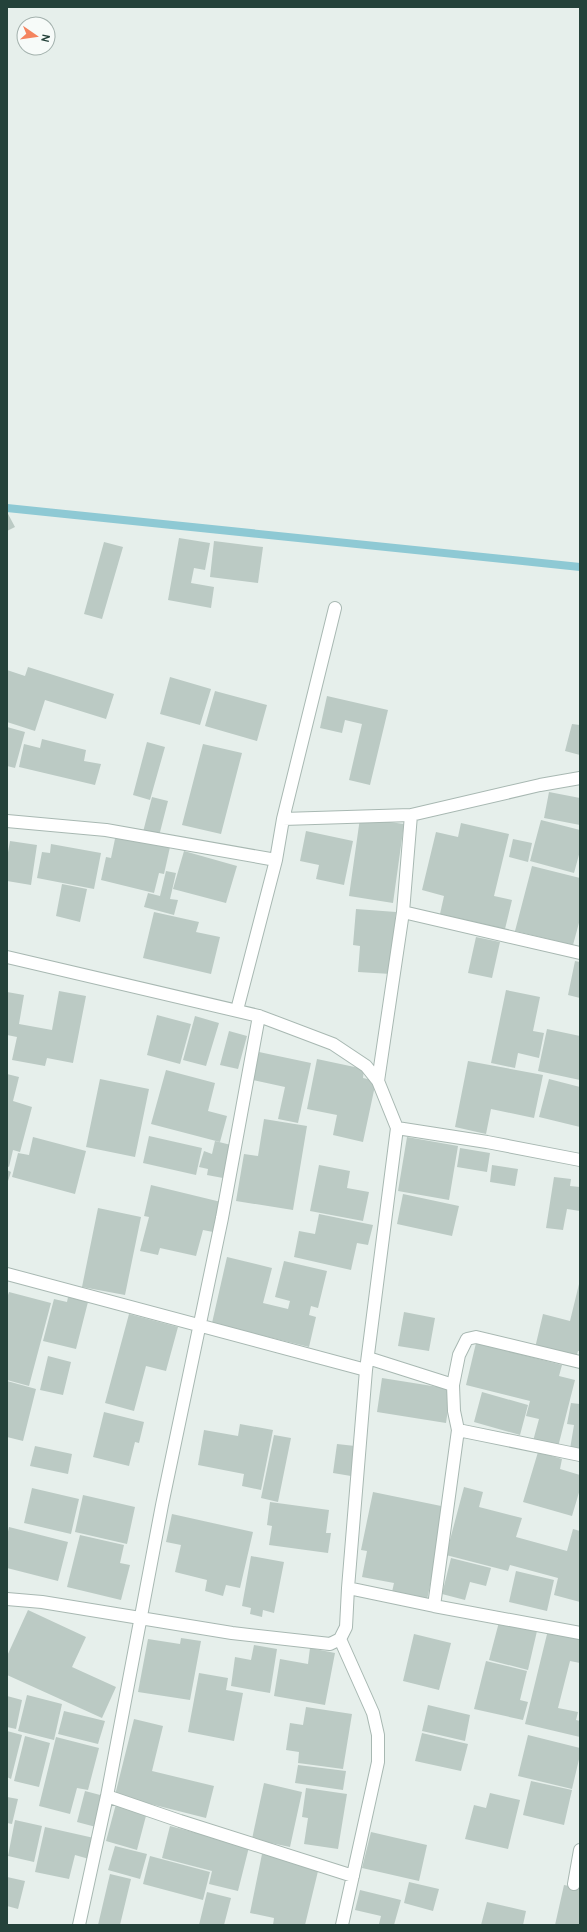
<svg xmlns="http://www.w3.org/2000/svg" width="587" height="1932" viewBox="0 0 587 1932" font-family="Overpass,sans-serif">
<rect width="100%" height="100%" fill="#e6efeb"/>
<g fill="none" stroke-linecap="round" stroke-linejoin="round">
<path stroke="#8ec9d4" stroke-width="8" d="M7,508L580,567"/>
</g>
<path fill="#bbcac4" d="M7,512L15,527L7,531Z
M179,538L210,543L205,570L194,568L191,583L214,587L211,608L168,600Z
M214,541L263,547L258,583L210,577Z
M104,542L123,547L102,619L84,614Z
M28,667L114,694L106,719L45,700L35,731L7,722V670L25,676Z
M170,677L211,689L200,725L160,714Z
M215,691L267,705L257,741L205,726Z
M327,696L388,710L370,785L349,780L362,724L345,720L342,733L320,728Z
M572,724L580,725V755L565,751Z
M7,727L25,732L15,768L7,766Z
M42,739L86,750L84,761L101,764L95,785L19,767L24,744L40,748Z
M147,742L165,747L150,800L133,795Z
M203,744L242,753L221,834L182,825Z
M549,792L580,798V825L544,818Z
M152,797L168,801L159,836L143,832Z
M360,818L404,824L393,903L349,896Z
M541,820L580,830V851L574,873L530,861Z
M461,823L509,834L494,896L512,900L505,929L440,914L444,896L422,890L436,832L458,837Z
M306,831L353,841L344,885L316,879L319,865L300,861Z
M116,834L170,847L164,874L159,873L154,893L101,880L106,857L111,858Z
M513,839L532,843L528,862L509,857Z
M10,841L37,845L31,885L7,881V858Z
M51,844L101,853L94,889L37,878L42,852L50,853Z
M184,851L237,866L226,903L173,889Z
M532,866L580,878V919L573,945L515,931Z
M166,871L176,873L170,899L178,900L174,915L144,907L148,893L160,896Z
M62,884L87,889L80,922L56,916Z
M356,909L396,912L391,974L358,972L360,946L353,945Z
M154,912L199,922L196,932L220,937L211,974L143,958Z
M476,937L500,942L492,978L468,973Z
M575,961L580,962V998L568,995Z
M506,990L540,997L533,1031L544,1033L539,1058L518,1053L515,1068L491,1063Z
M59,991L86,996L73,1063L47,1058L45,1066L12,1060L17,1037L7,1035V992L24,995L19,1024L52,1030Z
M157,1015L191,1024L180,1064L147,1055Z
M195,1016L219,1023L206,1066L183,1060Z
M547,1029L580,1036V1080L538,1071Z
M229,1031L247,1036L238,1069L220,1065Z
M259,1052L311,1063L298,1123L278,1119L285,1087L253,1080Z
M317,1059L364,1069L363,1078L376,1081L363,1142L333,1135L337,1115L307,1109Z
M468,1061L543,1075L534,1118L491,1109L486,1134L455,1127Z
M166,1070L215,1083L208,1111L227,1116L220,1142L151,1124Z
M7,1074L19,1077L13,1101L32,1107L20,1152L13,1150L9,1167L7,1166Z
M100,1079L149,1089L135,1157L86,1147Z
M549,1079L580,1087V1127L539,1117Z
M264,1119L307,1126L293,1210L236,1201L244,1154L258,1156Z
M149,1136L202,1148L196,1175L143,1163Z
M33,1137L86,1151L75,1194L12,1177L18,1153L29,1155Z
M407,1137L458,1146L449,1200L398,1191Z
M215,1141L231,1145L223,1178L207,1175L208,1169L199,1167L204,1151L212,1154Z
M460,1148L490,1153L487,1172L457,1167Z
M319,1165L350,1171L347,1188L369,1192L363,1221L310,1211Z
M492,1165L518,1169L515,1186L490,1182Z
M7,1170L11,1172L7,1184Z
M554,1177L571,1179L570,1186L580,1187V1211L567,1209L563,1230L546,1228Z
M151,1185L221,1202L213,1232L203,1230L196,1256L160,1248L158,1255L140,1251L149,1217L144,1216Z
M403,1194L459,1206L452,1236L397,1224Z
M98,1208L141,1217L125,1295L82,1287Z
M319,1214L373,1225L368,1245L357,1243L351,1270L294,1257L299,1231L315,1234Z
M227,1257L272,1268L263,1303L288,1309L290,1301L275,1297L284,1261L327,1271L318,1308L311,1306L309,1315L316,1317L309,1347L212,1323Z
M579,1284L580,1351H578L576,1358L535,1348L543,1314L570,1321Z
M9,1292L51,1303L29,1386L7,1380V1298Z
M68,1297L88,1302L76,1349L43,1341L54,1299L67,1302Z
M404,1312L435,1318L429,1351L398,1346Z
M129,1314L178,1327L166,1371L146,1366L134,1411L105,1403Z
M476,1343L562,1365L559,1376L575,1380L558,1447L533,1441L539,1419L526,1416L530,1401L466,1385Z
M48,1356L71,1362L63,1395L40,1390Z
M382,1378L451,1389L446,1423L377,1412Z
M7,1381L36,1389L23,1441L7,1437Z
M482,1392L528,1405L520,1435L474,1422Z
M571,1403L580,1404V1451L570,1449L574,1425L567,1424Z
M104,1412L144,1422L139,1443L135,1442L129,1466L93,1457Z
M240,1424L273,1430L261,1490L242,1486L244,1474L198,1465L204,1430L238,1436Z
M274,1435L291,1438L278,1502L261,1498Z
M337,1444L355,1446L351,1476L333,1473Z
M35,1446L72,1454L68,1474L30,1466Z
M538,1452L562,1459L560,1469L580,1475V1489L572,1516L523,1502Z
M464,1487L483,1492L479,1507L522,1518L516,1537L567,1551L573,1529L580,1531V1602L554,1595L558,1578L510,1565L508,1571L446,1555Z
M32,1488L79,1499L71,1534L24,1523Z
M373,1492L446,1507L427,1600L392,1592L394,1583L362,1577L367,1551L361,1550Z
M83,1495L135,1507L127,1544L75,1532Z
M270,1502L329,1510L326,1533H331L328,1553L269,1545L272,1526L267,1525Z
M172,1514L253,1532L240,1588L226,1585L223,1596L205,1591L207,1580L175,1572L181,1545L166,1542Z
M9,1527L68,1542L58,1581L7,1568V1536Z
M80,1535L124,1545L120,1563L130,1565L121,1600L67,1587Z
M251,1556L284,1562L274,1613L263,1610L262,1617L250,1614L251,1608L242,1606Z
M451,1558L491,1568L486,1586L470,1582L465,1600L442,1594Z
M516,1571L554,1580L547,1611L509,1602Z
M28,1610L86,1637L72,1667L116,1687L102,1718L7,1675V1656Z
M499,1622L537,1631L528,1670L489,1660Z
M548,1630L580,1637V1663L570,1661L558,1708L578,1712L576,1720L580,1721V1737L525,1724Z
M414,1634L451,1643L439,1690L403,1681Z
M181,1638L201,1641L190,1700L138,1692L148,1639L180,1644Z
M254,1645L277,1649L270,1693L231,1686L235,1657L251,1660Z
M310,1648L335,1653L325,1705L274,1696L280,1659L308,1664Z
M486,1661L527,1671L520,1700L528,1702L523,1720L474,1709Z
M199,1673L228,1678L226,1690L243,1693L234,1741L188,1732Z
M27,1695L62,1704L54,1740L18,1731Z
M7,1696L22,1700L16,1729L7,1727Z
M428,1705L470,1715L465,1741L422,1731Z
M306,1707L352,1714L343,1769L298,1763L299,1752L286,1750L290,1723L303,1725Z
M64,1711L105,1721L98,1744L58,1734Z
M134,1719L163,1726L152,1771L214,1786L206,1818L115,1795Z
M7,1731L22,1735L11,1779L7,1777Z
M422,1733L468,1744L461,1771L415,1761Z
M528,1735L580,1748V1755L572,1789L518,1776Z
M25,1736L50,1743L39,1787L14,1781Z
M56,1737L99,1748L88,1790L77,1788L70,1814L39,1806Z
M298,1765L346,1771L343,1790L295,1783Z
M531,1781L572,1790L564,1825L523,1815Z
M264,1783L302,1792L290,1847L252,1839Z
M306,1788L347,1794L338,1849L304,1844L308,1818L302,1817Z
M85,1791L104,1796L96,1827L77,1822Z
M490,1793L520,1800L508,1849L465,1839L474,1805L486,1808Z
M7,1797L18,1799L12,1824L7,1823Z
M116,1804L147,1812L137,1850L106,1841Z
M15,1820L42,1826L34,1862L8,1856Z
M170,1826L249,1847L238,1891L209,1884L212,1871L162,1858Z
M45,1827L94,1838L89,1859L75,1855L69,1879L35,1872Z
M371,1832L427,1845L419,1881L362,1868Z
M115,1846L147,1854L140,1879L108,1870Z
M262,1854L319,1867L305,1925H273L274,1918L250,1913Z
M150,1856L210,1872L203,1900L143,1884Z
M110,1874L131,1879L120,1925H98Z
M7,1877L25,1881L18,1909L7,1906Z
M409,1882L439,1889L433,1911L404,1903Z
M564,1885L580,1888V1925H555Z
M360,1890L401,1900L394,1925L379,1924L381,1916L355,1910Z
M207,1892L231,1898L224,1925H199Z
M487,1902L526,1911L523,1925H481Z"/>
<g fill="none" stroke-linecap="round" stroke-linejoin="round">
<g stroke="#a8b8b2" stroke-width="14">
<path id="street" d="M283,819L411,815L540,785L580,778
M7,821L106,830L276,860
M403,912L580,953
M7,957L259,1016L333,1044L366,1066L378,1081L397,1128L366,1370L348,1588L346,1627L340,1639L330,1644L232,1633L42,1602L7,1599
M237,1010L276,860L283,819L335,608
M378,1081L403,912L411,815
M397,1128L487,1142L580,1160
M7,1274L366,1370
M368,1358L453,1385L454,1411L458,1430L580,1455
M453,1385L459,1355L467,1339L476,1337L580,1362
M348,1588L434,1606L580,1633
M434,1606L458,1430
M340,1639L373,1713L378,1735V1762L342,1925
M107,1796L180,1821L353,1876
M574,1884L580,1850
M79,1925L107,1796L162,1505L222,1218L259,1016"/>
</g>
<use href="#street" stroke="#fff" stroke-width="12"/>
</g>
<rect width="587" height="1932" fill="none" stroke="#24423a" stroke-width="16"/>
<g transform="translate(36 36) rotate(103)"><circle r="19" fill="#f7fbf9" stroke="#a3b1ad"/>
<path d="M0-3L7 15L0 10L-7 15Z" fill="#f4845f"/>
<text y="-6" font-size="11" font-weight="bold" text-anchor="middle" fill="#24423a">N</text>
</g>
</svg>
